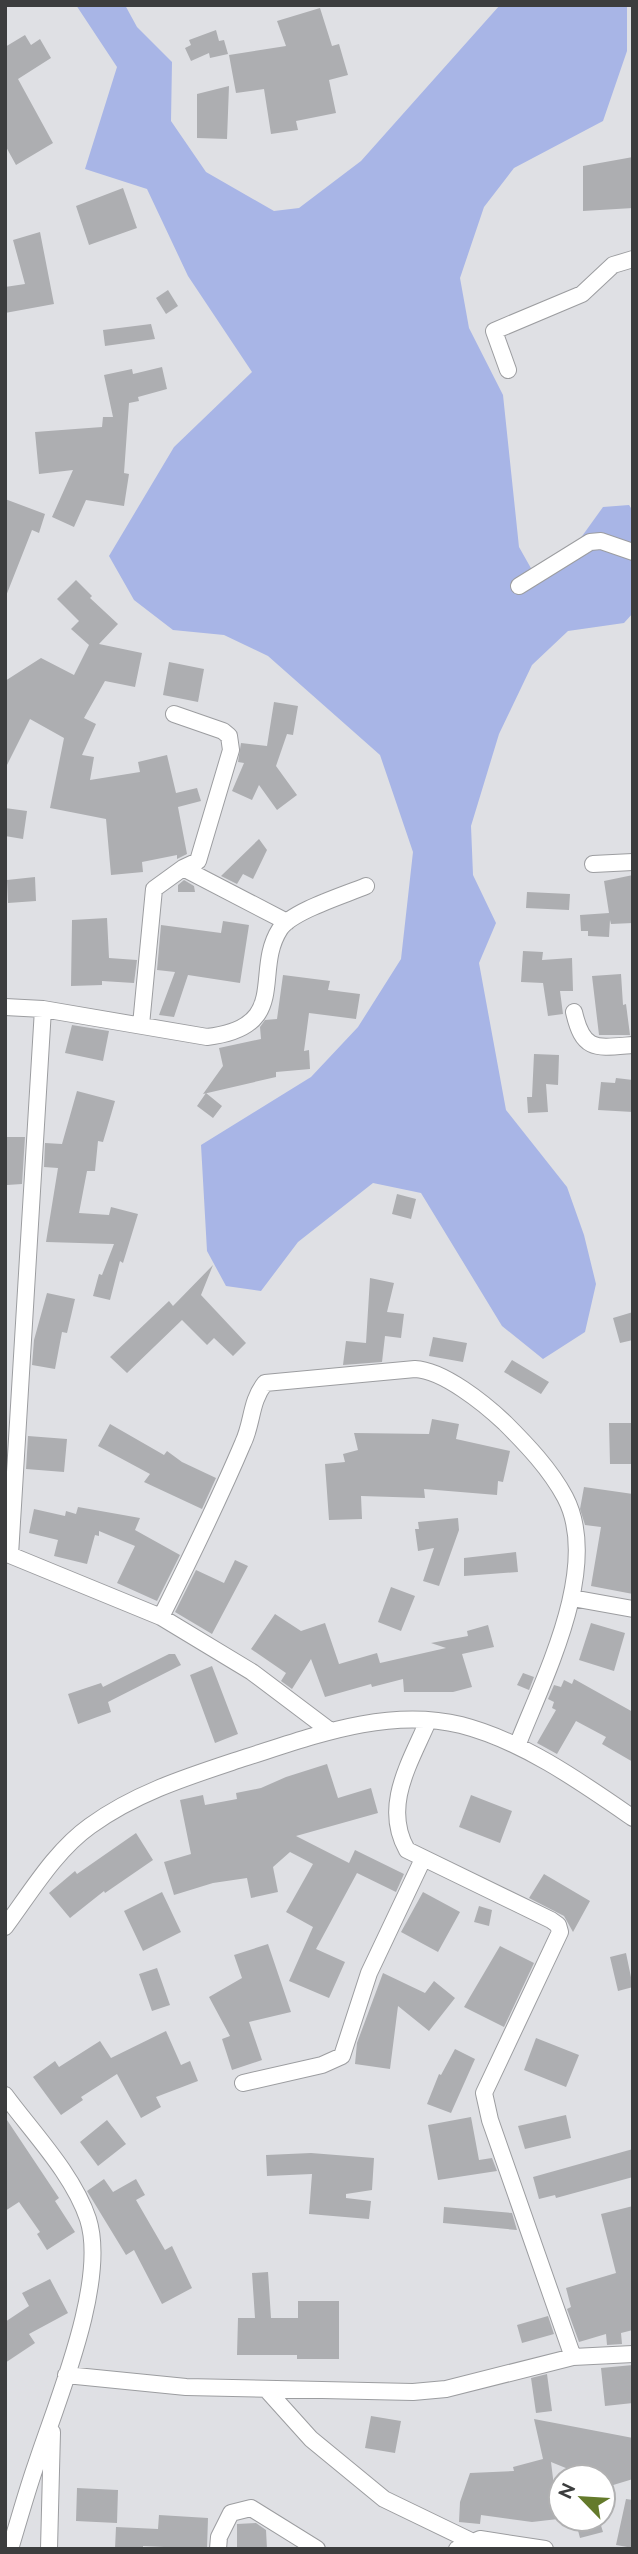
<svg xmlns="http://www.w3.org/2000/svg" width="638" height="2554" viewBox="0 0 638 2554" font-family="Raleway,sans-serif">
<rect width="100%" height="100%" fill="#dfe0e4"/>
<path fill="#a8b5e6" d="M76,5H125L137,27L172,62L171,121L206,172L274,211L299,208L361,161L500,5H627V51L603,121L514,168L484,207L460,278L469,328L503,395L519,547L532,570L557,571L603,507L629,505L633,511V613L624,623L568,631L532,665L499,734L471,826L473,875L496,923L479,963L506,1110L567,1187L584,1235L596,1284L585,1332L543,1359L502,1326L421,1193L373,1183L298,1242L261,1291L226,1286L207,1251L201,1145L311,1077L358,1027L401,959L413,852L380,755L268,656L224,635L173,630L134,600L109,556L174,447L252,372L188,276L147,189L85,169L117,67Z"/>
<path fill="#adaeb1" d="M320,8L332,46L339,44L348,75L329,80L336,113L296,121L298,130L271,134L264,89L236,93L229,55L286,46L277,21Z
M216,30L219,41L224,40L228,54L210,58L209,53L191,61L185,48L191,45L189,40Z
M25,35L31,45L40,39L51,58L18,79L53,143L16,165L5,145V47Z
M229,86L227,139L197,138V94Z
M633,157V208L583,211V166Z
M123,188L137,228L89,245L76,206Z
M40,232L54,304L5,313V287L25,284L13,240Z
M168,290L178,306L166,314L156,298Z
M151,324L155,339L105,346L103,330Z
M162,367L167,389L138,397L139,401L129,403L124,473L129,474L124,506L86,500L74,527L52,517L73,470L39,474L35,432L102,427L103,417H113L104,375L132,369L133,374Z
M5,499L45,514L39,533L32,530L6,596Z
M76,580L92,596L90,598L118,624L99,644L142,653L135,687L105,681L84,718L96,724L82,755L94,757L90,780L140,772L138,762L167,755L176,793L197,788L201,801L178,807L187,854L177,859V855L142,862L143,872L111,875L106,819L50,808L64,738L30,719L5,769V681L41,658L74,675L89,645L71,629L79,621L57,599Z
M169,662L204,669L198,702L163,695Z
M274,702L298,706L293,735L287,734L276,766L297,795L277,810L259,785L252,800L232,791L244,763L238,762L241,743L267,746Z
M5,808L27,811L23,839L5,836Z
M259,839L267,850L253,879L243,874L237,884L221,876Z
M633,875V923L611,924L610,920L609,937L588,936V931H581L580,915L609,913L604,881Z
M35,877L36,901L8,903L7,880Z
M184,880L194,886L195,892H178V885Z
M527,892L570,894L569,910L526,908Z
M107,918L109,958L137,960L134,983L102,981V985L71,986L72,920Z
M223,921L249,925L240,983L188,975L174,1017L159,1015L175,972L157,970L161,925L221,933Z
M523,951L543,952L542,960L572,958L573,991H560L563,1014L548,1016L543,983L521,982Z
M621,974L623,1005L626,1004L630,1035H599L592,976Z
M283,975L330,981L328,990L360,994L356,1019L309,1013L304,1051L309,1050L310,1069L276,1072V1077L203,1094L223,1066L219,1048L261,1039L260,1027L265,1020L277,1019Z
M72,1025L109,1031L103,1061L65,1053Z
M534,1054L559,1055L558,1085L546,1084L548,1112L528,1113L527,1097H532Z
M616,1078L633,1080V1112L598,1110L601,1082L615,1083Z
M77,1091L115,1101L103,1142L98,1141L95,1171H87L79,1213L109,1215L111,1207L138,1214L123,1263L120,1261L110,1300L93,1296L99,1274L102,1275L114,1244L46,1242L58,1168L44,1167L45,1143L62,1144Z
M206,1093L222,1106L213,1118L197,1106Z
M5,1137H25L22,1184L7,1185Z
M397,1194L416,1199L411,1219L392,1214Z
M213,1265L201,1295L246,1343L233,1356L214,1338L207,1345L182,1320L127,1373L110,1357L169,1301L173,1306Z
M370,1278L394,1283L387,1312L404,1314L401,1338L385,1336L382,1362L343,1365L346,1341L366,1343Z
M47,1293L75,1299L67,1333L62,1332L55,1369L32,1365L34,1340Z
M633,1312V1340L620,1343L613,1318Z
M433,1337L467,1343L463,1362L429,1356Z
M512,1360L549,1382L541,1394L504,1372Z
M432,1419L459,1424L456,1439L510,1451L503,1482L498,1481L497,1495L424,1489L425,1498L361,1496L362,1519L329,1520L325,1464L345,1462L343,1454L358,1450L354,1433L429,1434Z
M609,1423H633V1464H610Z
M110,1424L164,1455L167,1451L182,1462L216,1478L202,1509L144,1482L150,1474L98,1446Z
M28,1436L67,1439L64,1472L26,1469Z
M584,1487L633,1494V1594L591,1586L601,1527L585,1525L580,1509Z
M78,1507L140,1518L135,1530L180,1555L157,1601L117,1583L135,1546L99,1531V1536L95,1535L87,1564L54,1556L58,1540L29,1533L34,1509L65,1516L66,1511L76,1514Z
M458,1518L459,1530L439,1586L423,1581L434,1548L418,1551L415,1529H419L418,1522Z
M516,1552L518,1572L464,1576V1558Z
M235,1560L248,1566L212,1634L175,1612L196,1570L224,1583Z
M391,1587L415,1596L401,1631L378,1622Z
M275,1614L301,1631L325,1623L339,1664L377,1653L380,1663L446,1648L431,1643L468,1636L467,1631L488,1625L494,1647L462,1654L472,1687L453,1692H404L403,1679L372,1687L371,1684L325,1697L311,1659L292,1689L281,1681L286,1673L251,1649Z
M591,1623L625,1633L614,1671L579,1660Z
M169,1654H175L181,1665L108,1702L111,1712L78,1724L68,1694L101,1683L103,1687Z
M212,1666L238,1734L215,1743L190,1675Z
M523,1673L534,1677L529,1690L517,1685Z
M574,1679L633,1712V1762L602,1744L606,1737L576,1721L557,1754L537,1743L556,1710L552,1708L554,1702L548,1699L554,1685L561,1687L564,1680L572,1684Z
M327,1764L338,1798L371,1788L378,1813L296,1836L349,1863L355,1850L404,1874L396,1892L357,1873L316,1949L345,1962L329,1998L289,1981L313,1927L286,1912L313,1864L290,1852L273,1867L278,1892L251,1898L247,1878L213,1883L174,1895L164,1862L191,1854L180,1800L203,1795L205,1805L237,1799L236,1793L261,1788L286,1777Z
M471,1795L512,1811L500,1843L459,1827Z
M136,1833L153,1860L105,1893L104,1891L70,1918L49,1893L75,1871L77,1874Z
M544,1874L590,1901L573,1932L564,1916L529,1898Z
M162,1892L181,1932L143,1951L124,1911Z
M423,1892L460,1912L438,1952L401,1932Z
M479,1906L492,1910L489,1926L474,1922Z
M268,1944L291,2012L249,2022L262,2060L232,2070L222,2039L230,2036L209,1997L242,1978L234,1955Z
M500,1946L534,1963L504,2027L464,2007Z
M626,1953L633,1987L618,1991L610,1957Z
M157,1968L170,2005L152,2011L139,1974Z
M383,1973L425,1993L434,1981L455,1998L429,2031L398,2006L390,2069L355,2064L357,2043Z
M166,2031L181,2065L190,2061L198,2081L156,2097L161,2107L141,2118L117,2074L81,2097L83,2100L61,2115L33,2077L55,2061L59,2067L100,2041L111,2058Z
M536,2038L579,2055L566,2087L524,2070Z
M455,2049L475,2059L451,2113L427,2104L439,2074L441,2075Z
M566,2115L571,2138L525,2149L518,2126Z
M5,2117L59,2198L55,2201L75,2232L47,2250L37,2234L40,2232L19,2202L5,2211Z
M471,2117L479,2160L492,2158L497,2171L438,2180L428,2125Z
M107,2120L126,2144L98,2166L80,2142Z
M633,2149V2177L556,2198L555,2195L539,2199L533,2177Z
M311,2153L374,2158L372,2190L346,2194V2198L371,2201L369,2219L309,2214L312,2174L267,2176L266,2155Z
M104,2179L113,2192L136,2179L145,2195L136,2200L165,2250L172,2246L192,2288L162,2304L134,2250L126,2255L87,2191Z
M633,2206V2330L621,2333L622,2344L607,2345L606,2334L579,2342L567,2309L571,2307L566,2288L616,2273L601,2214Z
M444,2207L512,2213L517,2230L443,2223Z
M268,2272L271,2318H298V2301H339V2359H297V2355H237L238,2318H255L252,2273Z
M50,2279L68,2313L29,2334L35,2343L5,2363V2322L29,2306L22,2293Z
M548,2316L554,2334L522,2343L517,2325Z
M633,2365V2403L605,2406L601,2368Z
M547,2374L552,2411L536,2413L531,2378Z
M371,2416L401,2421L395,2453L365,2448Z
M534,2419L633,2438V2479L610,2486L603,2483V2477H588L551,2462L558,2519L532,2522L481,2515L480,2524L459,2522L460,2502L470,2473L514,2471L513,2467L543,2459Z
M77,2488L118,2490L117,2523L76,2521Z
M626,2499L633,2500V2548L616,2545Z
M159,2515L208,2518L207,2549L143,2546V2549H115L116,2527L158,2529Z
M575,2519H599L603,2532L580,2538Z
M256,2523L266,2530L267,2549H237V2524Z"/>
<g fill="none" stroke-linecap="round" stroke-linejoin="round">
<g stroke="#9c9da0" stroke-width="18">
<path id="street" d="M508,370L494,331L582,294L613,265L633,259
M519,586L590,542L601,541L633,552
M593,864L633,862
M183,868L287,922
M5,1007L43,1009L207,1037C292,1027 252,972 280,929C292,911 345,895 366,886
M574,1012C583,1052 596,1048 633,1045
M141,1025L154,889L183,868L198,861L231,750L229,736L223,731L174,714
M5,1553L161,1617L252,1672L329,1730
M10,1555L43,1009
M572,1598L633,1609
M161,1617C190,1559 218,1502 243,1443C253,1422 250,1402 265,1383L415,1369C443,1370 485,1404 505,1423C527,1445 550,1469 565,1497C602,1567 543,1679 517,1746
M428,1721C410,1763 382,1806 407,1850L551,1920L558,1925L560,1932L484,2093L490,2120L573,2357
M5,1927C31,1892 55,1851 90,1826C137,1792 190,1776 244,1758C313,1736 387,1707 461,1725C523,1741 581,1782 633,1818
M243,2083L322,2065L342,2056L369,1973L423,1859
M5,2095C33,2133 73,2174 88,2219C108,2281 57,2401 37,2462C27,2490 19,2520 10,2549
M66,2375L186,2387L413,2392L446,2389L573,2357L633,2354
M266,2389L311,2439L384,2499L471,2541
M49,2549L52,2432
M218,2549L219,2537L231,2513L251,2508L317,2549
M457,2549L480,2539L545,2549"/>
</g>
<use href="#street" stroke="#fff" stroke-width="16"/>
</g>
<rect width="638" height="2554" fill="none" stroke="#3c3d3e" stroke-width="14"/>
<g transform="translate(582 2498) rotate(295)"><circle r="33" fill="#ffffff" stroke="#b1b1b2" stroke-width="2"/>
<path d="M0-5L12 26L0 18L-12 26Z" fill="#647a2b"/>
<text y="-10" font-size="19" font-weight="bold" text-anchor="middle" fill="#3c3d3e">N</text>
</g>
</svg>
